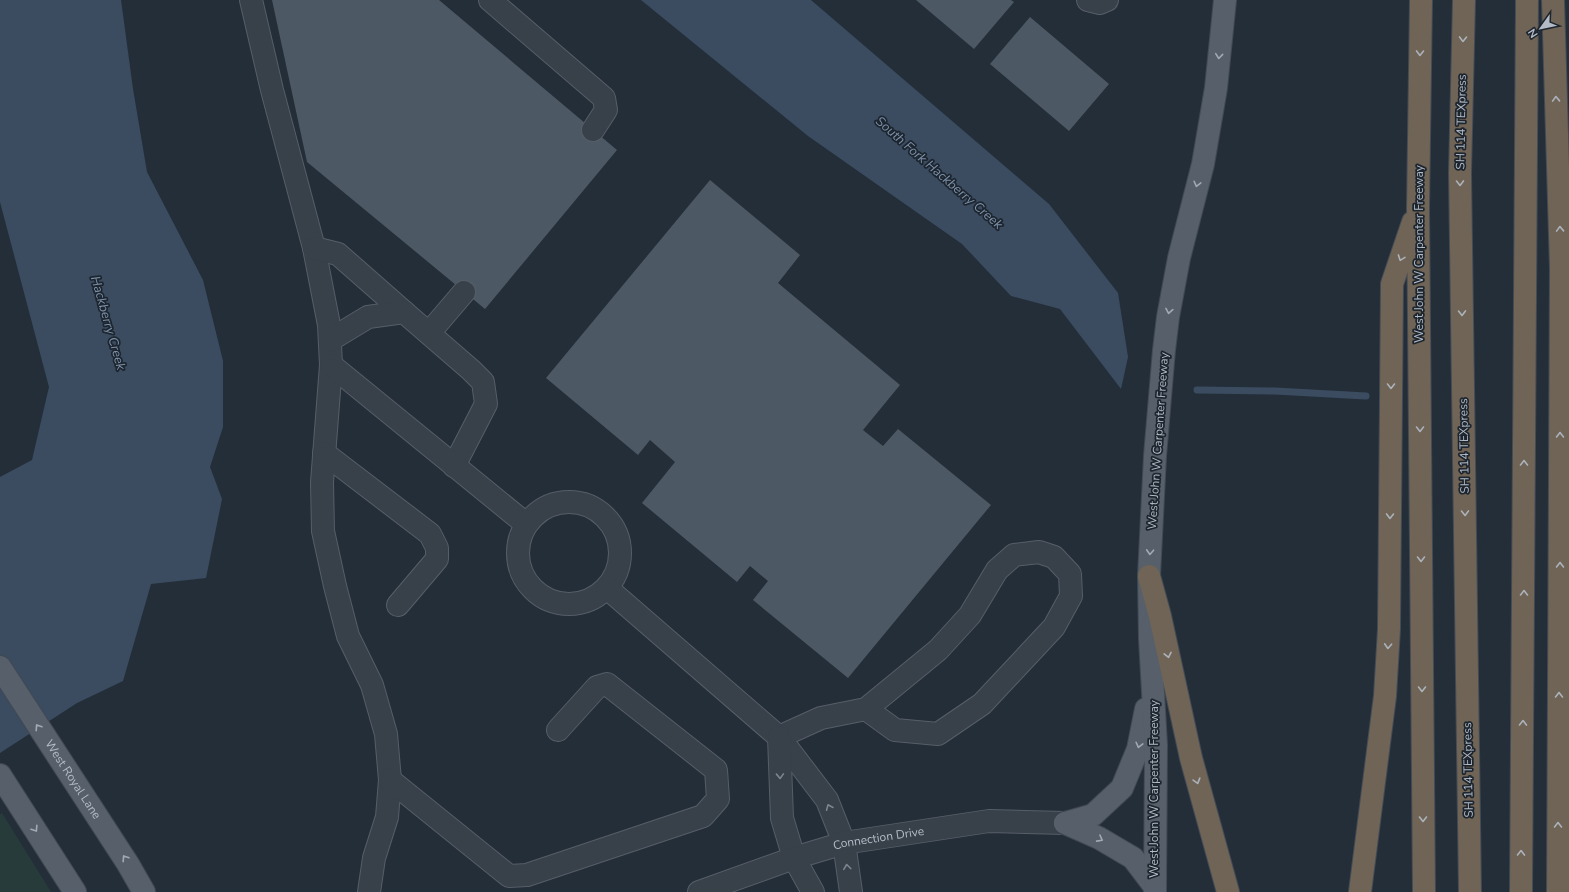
<svg xmlns="http://www.w3.org/2000/svg" width="1569" height="892" viewBox="0 0 1569 892" font-family="'Nunito Sans',sans-serif">
<rect width="100%" height="100%" fill="#242e39"/>
<path fill="#273b3b" d="M2,813L51,892H0V814Z"/>
<path fill="#3b4c61" d="M0,0H121L133,89L147,172L203,280L223,361V427L210,467L222,499L206,578L151,584L123,681L77,703L0,753V477L32,460L49,387L0,202Z
M641,0H811L1049,204L1118,293L1128,357L1121,389L1060,309L1011,296L962,244L808,136Z"/>
<g fill="none" stroke-linecap="round" stroke-linejoin="round">
<path stroke="#3b4c61" stroke-width="7" d="M1197,390L1275,391L1366,396"/>
</g>
<path fill="#4d5865" d="M272,0H439L617,150L485,309L307,162Z
M916,0H1011L1014,2L974,49Z
M1030,17L1109,84L1069,131L990,64Z
M710,180L800,255L778,283L900,385L863,430L883,446L898,429L991,505L848,678L753,600L768,581L750,566L737,582L642,503L675,462L650,440L638,455L546,378Z"/>
<g fill="none" stroke-linecap="round" stroke-linejoin="round">
<g stroke="#565e68" stroke-width="24">
<g id="minor">
<path d="M251,0L272,90L314,248L329,325L331,365L322,482L323,531L335,586L348,636L372,685L386,734L390,780L387,817L374,858L369,892"/>
<path d="M490,0L604,98L606,110L593,130"/>
<path d="M1088,0L1100,3L1107,0"/>
<path d="M314,248L338,254L404,312"/>
<path d="M429,333L464,292"/>
<path d="M330,340L368,317L404,312L471,370L483,382L486,404L454,466"/>
<path d="M331,365L526,524"/>
<path d="M324,453L430,534L437,548V559L398,605"/>
<circle cx="569" cy="553" r="51"/>
<path d="M607,588L779,737L827,800L844,843L851,892"/>
<path d="M779,737L821,718L866,709L895,730L938,734L982,704L1054,627L1071,596L1070,574L1054,557L1039,552L1014,555L997,570L970,615L938,650L866,709"/>
<path d="M779,737L782,818L794,858L813,892"/>
<path d="M390,780L509,876L527,875L703,816L718,799L716,770L607,684L597,687L558,730"/>
<path id="s1" d="M699,892L794,858L844,843L989,821L1065,823"/>
</g>
</g>
<g stroke="#414953" stroke-width="24">
<g id="major">
<path id="s2" d="M0,667L128,864L144,892"/>
<path d="M0,775L75,892"/>
<path d="M1065,823L1093,815L1122,788L1138,749L1146,709"/>
<path d="M1065,823L1099,838L1133,858L1155,887"/>
<path d="M1155,892L1156,745L1150,639L1149,576L1155,456L1164,350L1168,317L1179,258L1203,164L1216,88L1225,0"/>
</g>
</g>
<g stroke="#434b55" stroke-width="24">
<path id="highway" d="M1421,0L1418,208L1424,892
M1464,0L1460,173L1470,892
M1553,0L1561,268L1558,892
M1149,576L1160,616L1191,758L1228,892
M1360,892L1385,696L1389,629L1392,284L1413,222
M1521,892L1527,0"/>
</g>
<use href="#minor" stroke="#38404a" stroke-width="22"/>
<use href="#major" stroke="#565f6a" stroke-width="22"/>
<use href="#highway" stroke="#6f6455" stroke-width="22"/>
</g>
<defs><path id="oneway-chevron" d="M-2-3.5L2.5 0L-2 3.5" fill="none" stroke-width="1.6" stroke-linecap="round" stroke-linejoin="round"/></defs>
<g stroke="#acb2bb">
<use href="#oneway-chevron" transform="translate(1463 39) rotate(91)"/>
<use href="#oneway-chevron" transform="translate(1420 53) rotate(91)"/>
<use href="#oneway-chevron" transform="translate(1556 99) rotate(-92)"/>
<use href="#oneway-chevron" transform="translate(1460 183) rotate(89)"/>
<use href="#oneway-chevron" transform="translate(1560 229) rotate(-92)"/>
<use href="#oneway-chevron" transform="translate(1401 258) rotate(110)"/>
<use href="#oneway-chevron" transform="translate(1462 313) rotate(89)"/>
<use href="#oneway-chevron" transform="translate(1391 386) rotate(90)"/>
<use href="#oneway-chevron" transform="translate(1420 429) rotate(90)"/>
<use href="#oneway-chevron" transform="translate(1560 435) rotate(-90)"/>
<use href="#oneway-chevron" transform="translate(1524 463) rotate(-90)"/>
<use href="#oneway-chevron" transform="translate(1465 513) rotate(89)"/>
<use href="#oneway-chevron" transform="translate(1390 516) rotate(91)"/>
<use href="#oneway-chevron" transform="translate(1421 559) rotate(90)"/>
<use href="#oneway-chevron" transform="translate(1560 565) rotate(-90)"/>
<use href="#oneway-chevron" transform="translate(1524 593) rotate(-90)"/>
<use href="#oneway-chevron" transform="translate(1388 646) rotate(93)"/>
<use href="#oneway-chevron" transform="translate(1168 655) rotate(78)"/>
<use href="#oneway-chevron" transform="translate(1422 689) rotate(90)"/>
<use href="#oneway-chevron" transform="translate(1559 695) rotate(-90)"/>
<use href="#oneway-chevron" transform="translate(1523 723) rotate(-89)"/>
<use href="#oneway-chevron" transform="translate(1197 781) rotate(74)"/>
<use href="#oneway-chevron" transform="translate(1423 819) rotate(90)"/>
<use href="#oneway-chevron" transform="translate(1558 825) rotate(-90)"/>
<use href="#oneway-chevron" transform="translate(1521 853) rotate(-89)"/>
</g>
<g stroke="#a0a9b4">
<use href="#oneway-chevron" transform="translate(1219 56) rotate(96)"/>
<use href="#oneway-chevron" transform="translate(1197 184) rotate(104)"/>
<use href="#oneway-chevron" transform="translate(1169 311) rotate(100)"/>
<use href="#oneway-chevron" transform="translate(1150 552) rotate(93)"/>
<use href="#oneway-chevron" transform="translate(38 727) rotate(-123)"/>
<use href="#oneway-chevron" transform="translate(1139 745) rotate(104)"/>
<use href="#oneway-chevron" transform="translate(35 829) rotate(57)"/>
<use href="#oneway-chevron" transform="translate(1100 839) rotate(28)"/>
<use href="#oneway-chevron" transform="translate(125 858) rotate(-123)"/>
</g>
<g stroke="#7c848e">
<use href="#oneway-chevron" transform="translate(780 776) rotate(88)"/>
<use href="#oneway-chevron" transform="translate(829 807) rotate(-113)"/>
<use href="#oneway-chevron" transform="translate(847 867) rotate(-97)"/>
</g>
<g text-anchor="middle" dominant-baseline="central" stroke-width="3.5" stroke-linejoin="round" paint-order="stroke">
<g font-size="12" fill="#b3bbc6" stroke="#1d252f">
<text transform="translate(1461 122) rotate(-89)">SH 114 TEXpress</text>
<text transform="translate(1419 254) rotate(-90)">West John W Carpenter Freeway</text>
<text transform="translate(1158 441) rotate(-86)">West John W Carpenter Freeway</text>
<text transform="translate(1464 446) rotate(-91)">SH 114 TEXpress</text>
<text transform="translate(1468 770) rotate(-91)">SH 114 TEXpress</text>
<text stroke="none"><textPath href="#s2" startOffset="134">West Royal Lane</textPath></text>
<text transform="translate(1154 789) rotate(-90)">West John W Carpenter Freeway</text>
<text stroke="none"><textPath href="#s1" startOffset="188">Connection Drive</textPath></text>
</g>
<g font-size="13" font-style="italic" fill="#7d92ab" stroke="#1d252f">
<text transform="translate(939 173) rotate(41)">South Fork Hackberry Creek</text>
<text transform="translate(108 323) rotate(74)">Hackberry Creek</text>
</g>
</g>
<g transform="translate(1541 28) rotate(237)" stroke="#1d252f" stroke-width="3" paint-order="stroke">
<path d="M0-3L7 15L0 10L-7 15Z" fill="#b3bbc6"/>
<text y="-6" font-size="11" font-weight="bold" text-anchor="middle" fill="#b3bbc6">N</text>
</g>
</svg>
